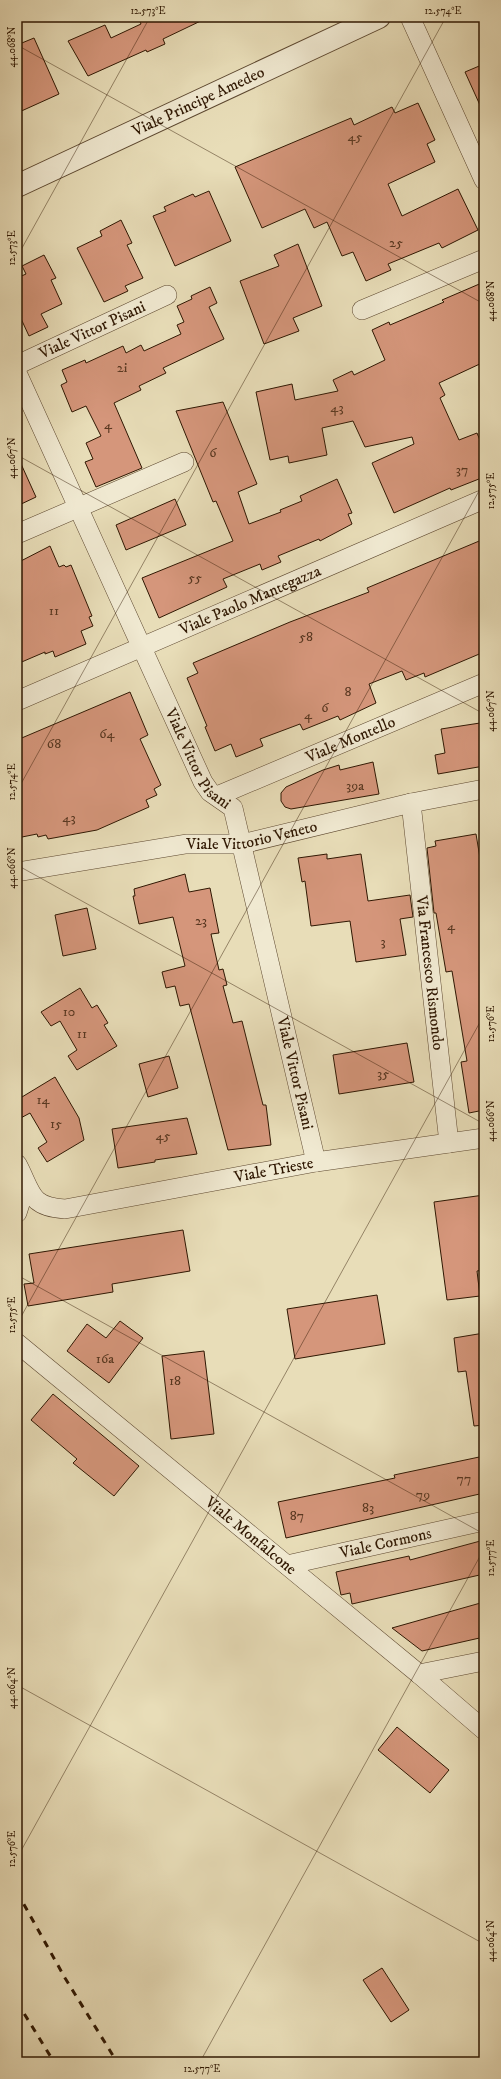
<svg xmlns="http://www.w3.org/2000/svg" width="501" height="2079" viewBox="0 0 501 2079" font-family="'IM FELL DW Pica',serif">
<rect width="100%" height="100%" fill="#e8ddb8"/>
<filter id="stains"><feTurbulence type="fractalNoise" baseFrequency=".005" numOctaves="4"/><feColorMatrix values="0 0 0 0 .2 0 0 0 0 .09 0 0 0 0 .02 0 0 0 .5 -.17"/></filter>
<radialGradient id="worn" r=".72"><stop offset=".6" stop-color="#630" stop-opacity="0"/><stop offset="1" stop-color="#630" stop-opacity=".3"/></radialGradient>
<path fill="#d5967b" stroke="#2f1702" d="M138,17H209L163,39L165,44L147,52L146,50L88,76L68,41L105,25L111,38L141,24Z
M34,38L59,94L17,113V45Z
M484,64V114L465,72Z
M418,103L435,140L427,144L435,162L388,184L402,216L458,189L478,230L442,248L439,243L388,264L391,270L366,281L353,252L342,256L327,222L314,228L305,209L262,228L235,167L351,118L354,125L392,107L395,113Z
M209,191L231,241L175,266L153,216L166,211L164,207L193,194L195,197Z
M121,220L132,243L127,245L143,278L125,286L128,291L104,302L77,248L102,236L100,231Z
M298,244L322,306L293,318L299,331L264,344L240,281L279,266L274,255Z
M44,255L56,278L51,280L62,304L41,314L48,327L29,336L17,310V278L26,274L22,266Z
M484,282V362L439,383L445,395L440,398L459,440L477,433L484,450V477L451,490L450,488L394,513L372,463L414,444L412,437L365,447L353,421L322,428L327,455L289,463L288,456L270,460L256,392L292,384L295,400L338,391L333,380L352,371L354,375L385,360L372,330L389,322L390,325L444,302L442,300Z
M210,287L217,303L209,307L224,339L163,368L166,373L139,386L141,390L114,403L142,468L96,487L85,462L93,459L86,443L101,436L86,406L72,412L61,385L67,382L62,370L85,360L86,363L123,346L126,353L141,345L144,351L181,334L177,325L184,322L177,306L192,299L191,296Z
M223,402L257,484L238,492L249,524L281,512L280,510L302,501L300,496L337,479L352,513L348,514L352,524L320,541L319,539L278,556L281,562L262,570L260,564L223,579L227,587L159,618L142,578L233,541L216,501L213,502L176,411Z
M17,455L36,497L17,506Z
M175,499L186,525L126,550L116,525Z
M484,539V652L425,677L424,673L406,680L402,671L369,684L376,703L340,720L338,716L303,730L300,724L260,739L263,746L236,757L231,744L215,751L205,727L207,726L187,678L198,673L193,663L290,622L369,592L367,588Z
M50,546L59,567L64,565L66,567L71,565L92,616L89,617L93,626L81,631L86,644L55,657L53,651L45,654V652L17,664V563Z
M130,692L148,735L140,739L161,785L154,789L157,795L146,800L149,807L97,830L48,839L46,835L38,837L37,834L17,838V740Z
M480,723L481,727L484,726V766L438,774L435,755L445,753L441,729Z
M373,762L379,794L291,809L285,807L281,801V793L286,787L323,770L339,765L340,770Z
M476,834L484,882V1110L469,1113L461,1062L467,1061L452,971L446,972L436,913H434L427,848L436,846L435,841Z
M327,854V859L361,854L368,901L410,895L413,917L400,919L406,955L356,962L350,921L311,926L305,881L302,882L298,858Z
M185,874L189,892L210,888L219,933L211,934L219,970L223,969L227,985L223,986L233,1023L242,1021L263,1105H266L271,1145L228,1150L189,1004L180,1006L175,986L166,988L162,972L185,966L173,917L139,924L133,896H135L134,889Z
M87,908L96,949L63,956L55,915Z
M80,988L92,1008L97,1005L108,1023L104,1025L117,1046L77,1070L68,1056L77,1050L60,1021L51,1026L41,1012Z
M407,1043L414,1082L339,1094L333,1055Z
M169,1056L178,1088L148,1097L139,1064Z
M55,1077L79,1118L84,1140L47,1162L38,1148L47,1142L30,1113L17,1120V1100Z
M187,1118L197,1154L155,1160V1162L118,1168L112,1129Z
M484,1195V1270L477,1271L480,1296L447,1300L434,1202Z
M183,1230L190,1271L112,1284L113,1292L28,1306L24,1284L34,1283L29,1254Z
M377,1295L385,1344L295,1359L287,1309Z
M120,1321L143,1338L109,1383L67,1351L87,1324L106,1338Z
M484,1333V1425L474,1426L466,1371L458,1372L454,1338Z
M204,1351L214,1434L171,1439L162,1356Z
M53,1394L139,1466L114,1496L73,1463L77,1459L31,1420Z
M484,1456V1493L286,1538L278,1502L395,1478L394,1475Z
M484,1540V1574L352,1604L350,1593L341,1595L336,1572L409,1556L410,1560Z
M484,1602V1637L422,1651L392,1628Z
M397,1727L449,1770L430,1793L378,1750Z
M382,1968L409,2010L391,2022L363,1980Z"/>
<g fill="none" stroke-linecap="round" stroke-linejoin="round">
<g stroke="#5d4830" stroke-width="20">
<g id="minor">
<path d="M410,17L484,180"/>
<path d="M362,310L484,259"/>
<path id="s1" d="M17,365L167,295"/>
<path id="s2" d="M17,373L203,782L210,792L233,808L316,1162"/>
<path d="M17,534L184,462"/>
<path id="s3" d="M17,701L484,499"/>
<path id="s4" d="M217,796L484,683"/>
<path id="s5" d="M411,803L449,1143"/>
<path id="s6" d="M17,872L186,844H242L411,803L484,789"/>
<path id="s7" d="M17,1164C32,1192 29,1207 65,1209L316,1162L484,1138"/>
<path d="M17,1213L23,1194L21,1177"/>
<path id="s8" d="M17,1343L419,1674L484,1730"/>
<path id="s9" d="M287,1565L484,1521"/>
<path d="M419,1674L484,1661"/>
</g>
</g>
<g stroke="#5d4830" stroke-width="24">
<g id="tertiary">
<path id="s10" d="M17,186L379,17"/>
</g>
</g>
<use href="#minor" stroke="#f0e9d1" stroke-width="19"/>
<use href="#tertiary" stroke="#f0e9d1" stroke-width="22"/>
<path stroke="#2f1702" stroke-width="3" stroke-dasharray="7 7" stroke-linecap="butt" d="M17,1892L65,1978L117,2062
M17,2002L54,2062"/>
</g>
<path fill="none" stroke="#2f1702" stroke-width="1" stroke-opacity="0.45" d="M17,45L484,304M17,257L150,17M17,455L484,714M17,791L446,17M17,865L484,1124M17,1275L484,1534M17,1324L484,482M17,1685L484,1944M17,1858L484,1015M200,2062L484,1549"/>
<g text-anchor="middle" dominant-baseline="central" stroke-width="3.5" stroke-linejoin="round" paint-order="stroke">
<g font-size="14" fill="#583720">
<text x="355" y="137">45</text>
<text x="396" y="243">25</text>
<text x="122" y="368">2i</text>
<text x="337" y="408">43</text>
<text x="108" y="425">4</text>
<text x="213" y="453">6</text>
<text x="462" y="470">37</text>
<text x="195" y="578">55</text>
<text x="54" y="611">11</text>
<text x="306" y="637">58</text>
<text x="348" y="692">8</text>
<text x="325" y="708">6</text>
<text x="308" y="715">4</text>
<text x="107" y="734">64</text>
<text x="54" y="744">68</text>
<text x="355" y="786">39a</text>
<text x="69" y="818">43</text>
<text x="201" y="921">23</text>
<text x="451" y="926">4</text>
<text x="383" y="942">3</text>
<text x="69" y="1012">10</text>
<text x="82" y="1034">11</text>
<text x="383" y="1074">35</text>
<text x="43" y="1100">14</text>
<text x="56" y="1124">15</text>
<text x="163" y="1136">45</text>
<text x="105" y="1359">16a</text>
<text x="175" y="1381">18</text>
<text x="464" y="1479">77</text>
<text x="423" y="1495">79</text>
<text x="368" y="1508">83</text>
<text x="297" y="1516">87</text>
</g>
<g font-size="16" fill="#2f1702" stroke="#f0e9d1">
<text stroke="none"><textPath href="#s10" startOffset="200">Viale Principe Amedeo</textPath></text>
<text stroke="none"><textPath href="#s1" startOffset="83">Viale Vittor Pisani</textPath></text>
<text stroke="none"><textPath href="#s3" startOffset="254">Viale Paolo Mantegazza</textPath></text>
<text stroke="none"><textPath href="#s4" startOffset="145">Viale Montello</textPath></text>
<text stroke="none"><textPath href="#s2" startOffset="427">Viale Vittor Pisani</textPath></text>
<text stroke="none"><textPath href="#s6" startOffset="238">Viale Vittorio Veneto</textPath></text>
<text stroke="none"><textPath href="#s5" startOffset="171">Via Francesco Rismondo</textPath></text>
<text stroke="none"><textPath href="#s2" startOffset="762">Viale Vittor Pisani</textPath></text>
<text stroke="none"><textPath href="#s7" startOffset="284">Viale Trieste</textPath></text>
<text stroke="none"><textPath href="#s8" startOffset="303">Viale Monfalcone</textPath></text>
<text stroke="none"><textPath href="#s9" startOffset="101">Viale Cormons</textPath></text>
</g>
</g>
<rect width="501" height="2079" fill="none" stroke="#e8ddb8" stroke-width="44"/>
<rect x="22" y="22" width="457" height="2035" fill="none" stroke="#2f1702" stroke-width="1.5"/>
<g font-size="10" text-anchor="middle" fill="#2f1702">
<text x="148" y="14">12.573°E</text>
<text x="443" y="14">12.574°E</text>
<text transform="translate(11 47) rotate(-90)" y="4">44.068°N</text>
<text transform="translate(11 248) rotate(-90)" y="4">12.573°E</text>
<text transform="translate(490 301) rotate(-90)" y="4">44.068°N</text>
<text transform="translate(11 458) rotate(-90)" y="4">44.067°N</text>
<text transform="translate(490 491) rotate(-90)" y="4">12.575°E</text>
<text transform="translate(490 711) rotate(-90)" y="4">44.067°N</text>
<text transform="translate(11 782) rotate(-90)" y="4">12.574°E</text>
<text transform="translate(11 868) rotate(-90)" y="4">44.066°N</text>
<text transform="translate(490 1024) rotate(-90)" y="4">12.576°E</text>
<text transform="translate(490 1121) rotate(-90)" y="4">44.066°N</text>
<text transform="translate(11 1315) rotate(-90)" y="4">12.575°E</text>
<text transform="translate(490 1558) rotate(-90)" y="4">12.577°E</text>
<text transform="translate(11 1688) rotate(-90)" y="4">44.064°N</text>
<text transform="translate(11 1849) rotate(-90)" y="4">12.576°E</text>
<text transform="translate(490 1941) rotate(-90)" y="4">44.064°N</text>
<text x="202" y="2072">12.577°E</text>
</g>
<rect width="100%" height="100%" filter="url(#stains)"/>
<rect width="100%" height="100%" fill="url(#worn)"/>
</svg>
